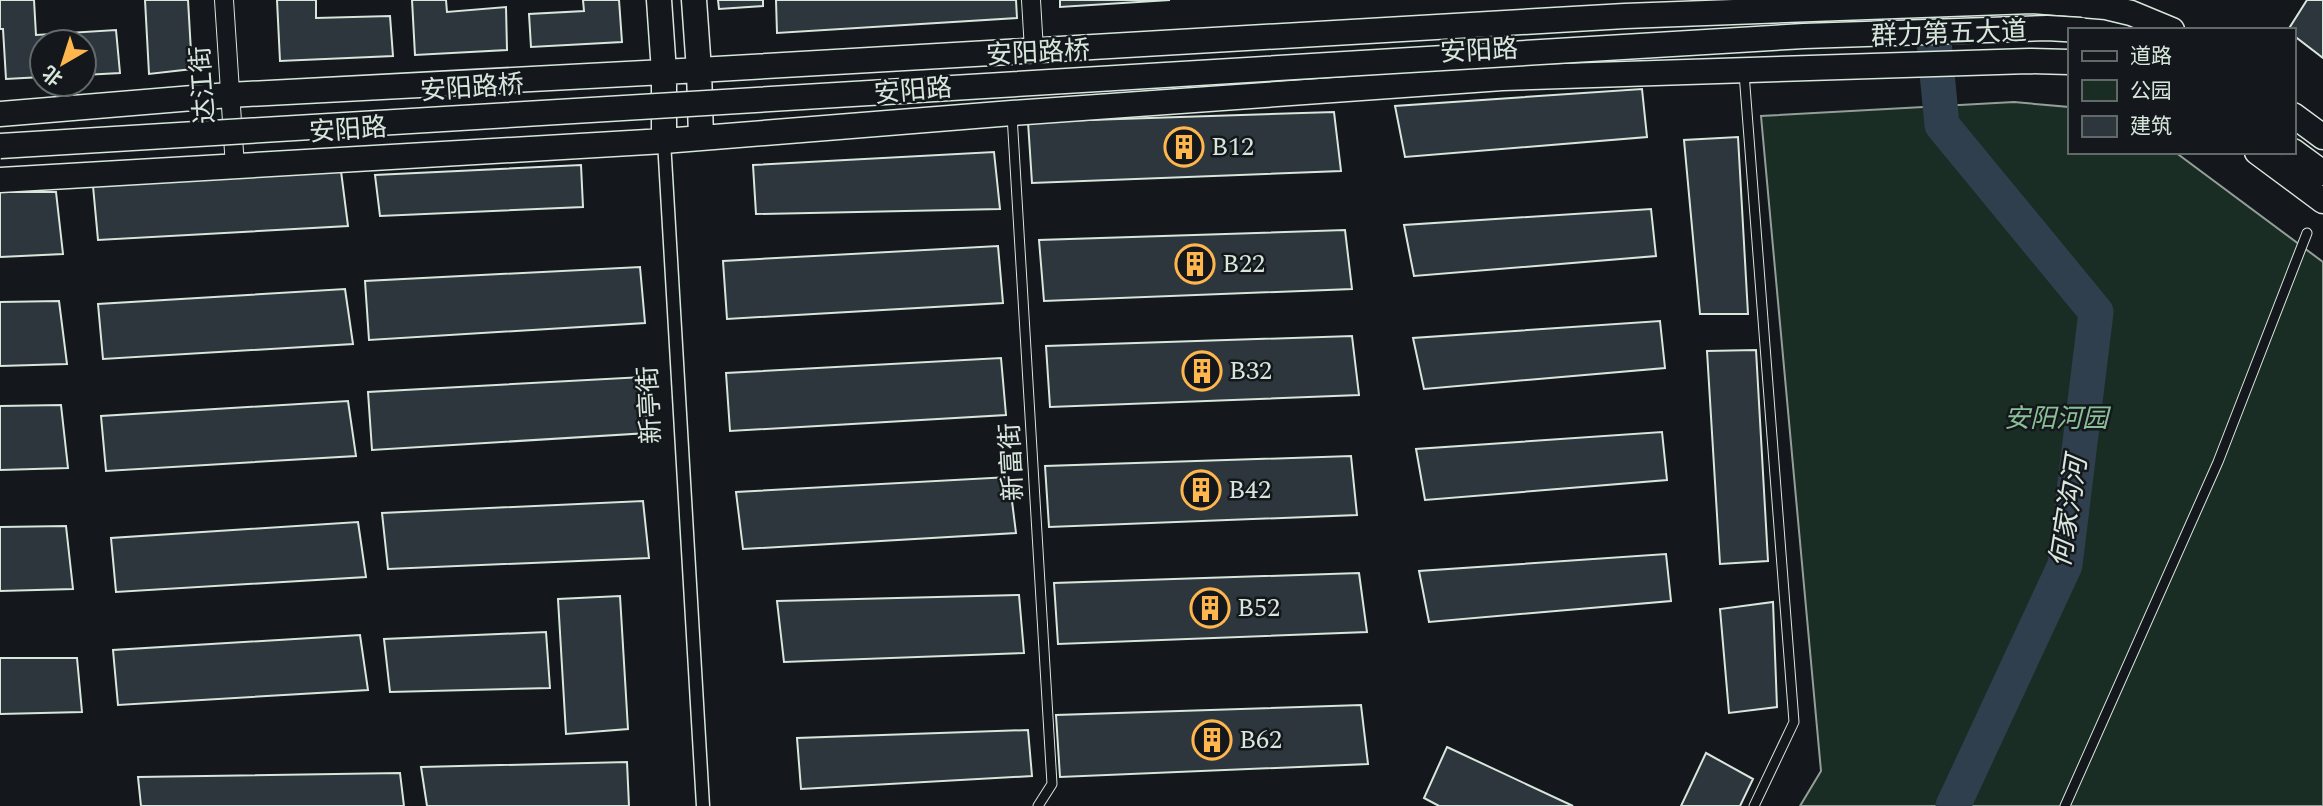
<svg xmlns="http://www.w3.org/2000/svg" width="2323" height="806" viewBox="0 0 2323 806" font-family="Spectral,'Noto Sans SC',serif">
<rect width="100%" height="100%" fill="#14181c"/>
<path fill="#1a2d24" stroke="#939e99" stroke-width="2" d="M2014,102L2069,107V152H2175L2323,262V806H1800L1821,771L1761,116Z"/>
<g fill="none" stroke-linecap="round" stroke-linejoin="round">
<path stroke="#2f3f4d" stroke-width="35" d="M1930,0L1942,125L2096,312L2065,565L1953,806"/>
</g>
<path fill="#2c363c" stroke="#d8e6dc" stroke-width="2" d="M0,0H34L36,35L116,30L120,73L84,75V42H42V77L6,79L3,29H0Z
M145,0H188L192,69L149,74Z
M277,0H316V18L390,16L393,56L280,61Z
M412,0H446L447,12L506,7L507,50L415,55Z
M583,0H619L622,42L531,47L529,14L584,11Z
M718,0H763V6L719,9Z
M776,0H1016L1017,18L777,33Z
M1060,0H1170L1060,7Z
M2307,0H2323V58L2293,35V30H2288Z
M1642,89L1647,137L1405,157L1395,106Z
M1334,112L1341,171L1032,183L1028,122Z
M1738,137L1748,314H1700L1684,140Z
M994,152L1000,209L756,214L753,165Z
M581,165L583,207L380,216L375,175Z
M341,171L348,226L98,240L93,186Z
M0,192H56L63,254L0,257Z
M1651,209L1656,256L1414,276L1404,225Z
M1345,230L1352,289L1044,301L1039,240Z
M998,246L1003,303L727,319L723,261Z
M640,267L645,323L369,340L365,281Z
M345,289L353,344L103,359L98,304Z
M59,301L67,364L0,366V302Z
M1660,321L1665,368L1424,389L1413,338Z
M1352,336L1359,395L1050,407L1046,346Z
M1756,350L1768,561L1720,564L1707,351Z
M1001,358L1006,415L730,431L726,373Z
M643,377L648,433L372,450L368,392Z
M348,401L356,456L106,471L101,416Z
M61,405L68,468L0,470V406Z
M1662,432L1667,480L1425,500L1416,449Z
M1351,456L1357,515L1049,527L1045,466Z
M1009,477L1016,533L743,549L736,492Z
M643,501L649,558L388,569L382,513Z
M358,522L366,577L116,592L111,538Z
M66,526L73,589L0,591V527Z
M1666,554L1671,601L1429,622L1419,571Z
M1359,573L1367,632L1058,644L1054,583Z
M1019,595L1024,653L784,662L777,601Z
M620,596L628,729L566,734L558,599Z
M1773,602L1777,707L1729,713L1720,609Z
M546,632L550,688L390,692L384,639Z
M360,635L368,690L118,705L113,650Z
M0,658H77L82,712L0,714Z
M1361,705L1368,764L1060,777L1056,715Z
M1028,730L1032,776L801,789L797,738Z
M1447,747L1573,806H1439L1424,798Z
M1706,753L1753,779L1740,806H1681Z
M627,762L629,806H427L421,767Z
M400,773L404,806H141L138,777Z"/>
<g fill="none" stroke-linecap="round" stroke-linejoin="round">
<g stroke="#d8e6dc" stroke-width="11">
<path id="service" d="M1744,73L1794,722L1754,806
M1012,115L1052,784L1038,806
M2065,806L2218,462L2307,233"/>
</g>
<g stroke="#d8e6dc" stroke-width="15">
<path id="pedestrian" d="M664,141L703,806"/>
</g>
<g stroke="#d8e6dc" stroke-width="20">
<path id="minor" d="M224,0L235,167
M1031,0L1034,50"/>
</g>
<g stroke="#d8e6dc" stroke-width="27">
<path id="secondary" d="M659,0L664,72V141
M694,0L699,70L701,138
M0,114L229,95L664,72L1625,16L2032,1L2106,7L2131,13L2172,30
M2293,115L2323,137
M2293,151L2323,173
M2257,152L2323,201
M0,180L664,141L1012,113L1502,78L2029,61L2069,62"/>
</g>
<use href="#service" stroke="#14181c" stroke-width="9"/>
<use href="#pedestrian" stroke="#14181c" stroke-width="12"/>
<use href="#minor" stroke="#14181c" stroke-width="18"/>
<use href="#secondary" stroke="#14181c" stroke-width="24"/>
<g stroke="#d8e6dc" stroke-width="27" stroke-linecap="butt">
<path id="secondary-bridge" d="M0,146L1804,36L2047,28L2081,30"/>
</g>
<use href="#secondary-bridge" stroke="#14181c" stroke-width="24"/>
</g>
<defs>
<g id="building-ring" transform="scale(2.0125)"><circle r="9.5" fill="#14181c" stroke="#ffb74d" stroke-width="1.5"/><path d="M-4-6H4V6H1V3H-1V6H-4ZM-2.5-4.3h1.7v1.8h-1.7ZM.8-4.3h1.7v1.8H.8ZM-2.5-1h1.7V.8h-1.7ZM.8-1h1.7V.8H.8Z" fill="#ffb74d"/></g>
</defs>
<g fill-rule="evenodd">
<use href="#building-ring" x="1184" y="147"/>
<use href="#building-ring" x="1195" y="264"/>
<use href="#building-ring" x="1202" y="371"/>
<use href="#building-ring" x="1201" y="490"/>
<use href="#building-ring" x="1210" y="608"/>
<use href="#building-ring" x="1212" y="740"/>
</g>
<g text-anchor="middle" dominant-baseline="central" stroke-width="5" stroke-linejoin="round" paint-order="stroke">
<g font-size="26" fill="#d8e6dc" stroke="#14181c">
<text transform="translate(1949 34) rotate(-2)">群力第五大道</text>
<text transform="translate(1479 51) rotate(-3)">安阳路</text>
<text transform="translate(1038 53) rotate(-3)">安阳路桥</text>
<text transform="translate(203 85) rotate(-94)">达江街</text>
<text transform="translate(472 88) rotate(-4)">安阳路桥</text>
<text transform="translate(913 91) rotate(-5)">安阳路</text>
<text transform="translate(348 130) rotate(-4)">安阳路</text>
<text transform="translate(650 405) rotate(-93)">新亭街</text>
<text transform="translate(1012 462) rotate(-93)">新富街</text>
</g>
<g font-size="26" fill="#d8e6dc" stroke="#14181c" text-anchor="start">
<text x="1211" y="147">B12</text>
<text x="1222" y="264">B22</text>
<text x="1229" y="371">B32</text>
<text x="1228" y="490">B42</text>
<text x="1237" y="608">B52</text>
<text x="1239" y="740">B62</text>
</g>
<g font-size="26" font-style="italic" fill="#8ac095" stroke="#14181c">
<text x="2056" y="419">安阳河园</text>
</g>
<g font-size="28" font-style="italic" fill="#d8e6dc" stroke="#14181c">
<text transform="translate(2069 512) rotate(-81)">何家沟河</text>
</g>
</g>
<rect x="2068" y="28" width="228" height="126" fill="#14181c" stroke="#626a69" stroke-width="2"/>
<rect x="2082" y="51" width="35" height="10" fill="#14181c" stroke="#626a69" stroke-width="2"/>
<text x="2130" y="63" font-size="21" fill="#d8e6dc">道路</text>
<rect x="2082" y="80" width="35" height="21" fill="#1a2d24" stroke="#626a69" stroke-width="2"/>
<text x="2130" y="98" font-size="21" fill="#d8e6dc">公园</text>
<rect x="2082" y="116" width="35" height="21" fill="#2c363c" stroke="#626a69" stroke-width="2"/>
<text x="2130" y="133" font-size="21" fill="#d8e6dc">建筑</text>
<g transform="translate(63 63) rotate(219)"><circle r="33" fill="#14181c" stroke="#626a69" stroke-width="2"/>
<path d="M0-5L12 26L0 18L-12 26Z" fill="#ffb74d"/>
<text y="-10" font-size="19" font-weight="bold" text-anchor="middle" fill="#d8e6dc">北</text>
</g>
</svg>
